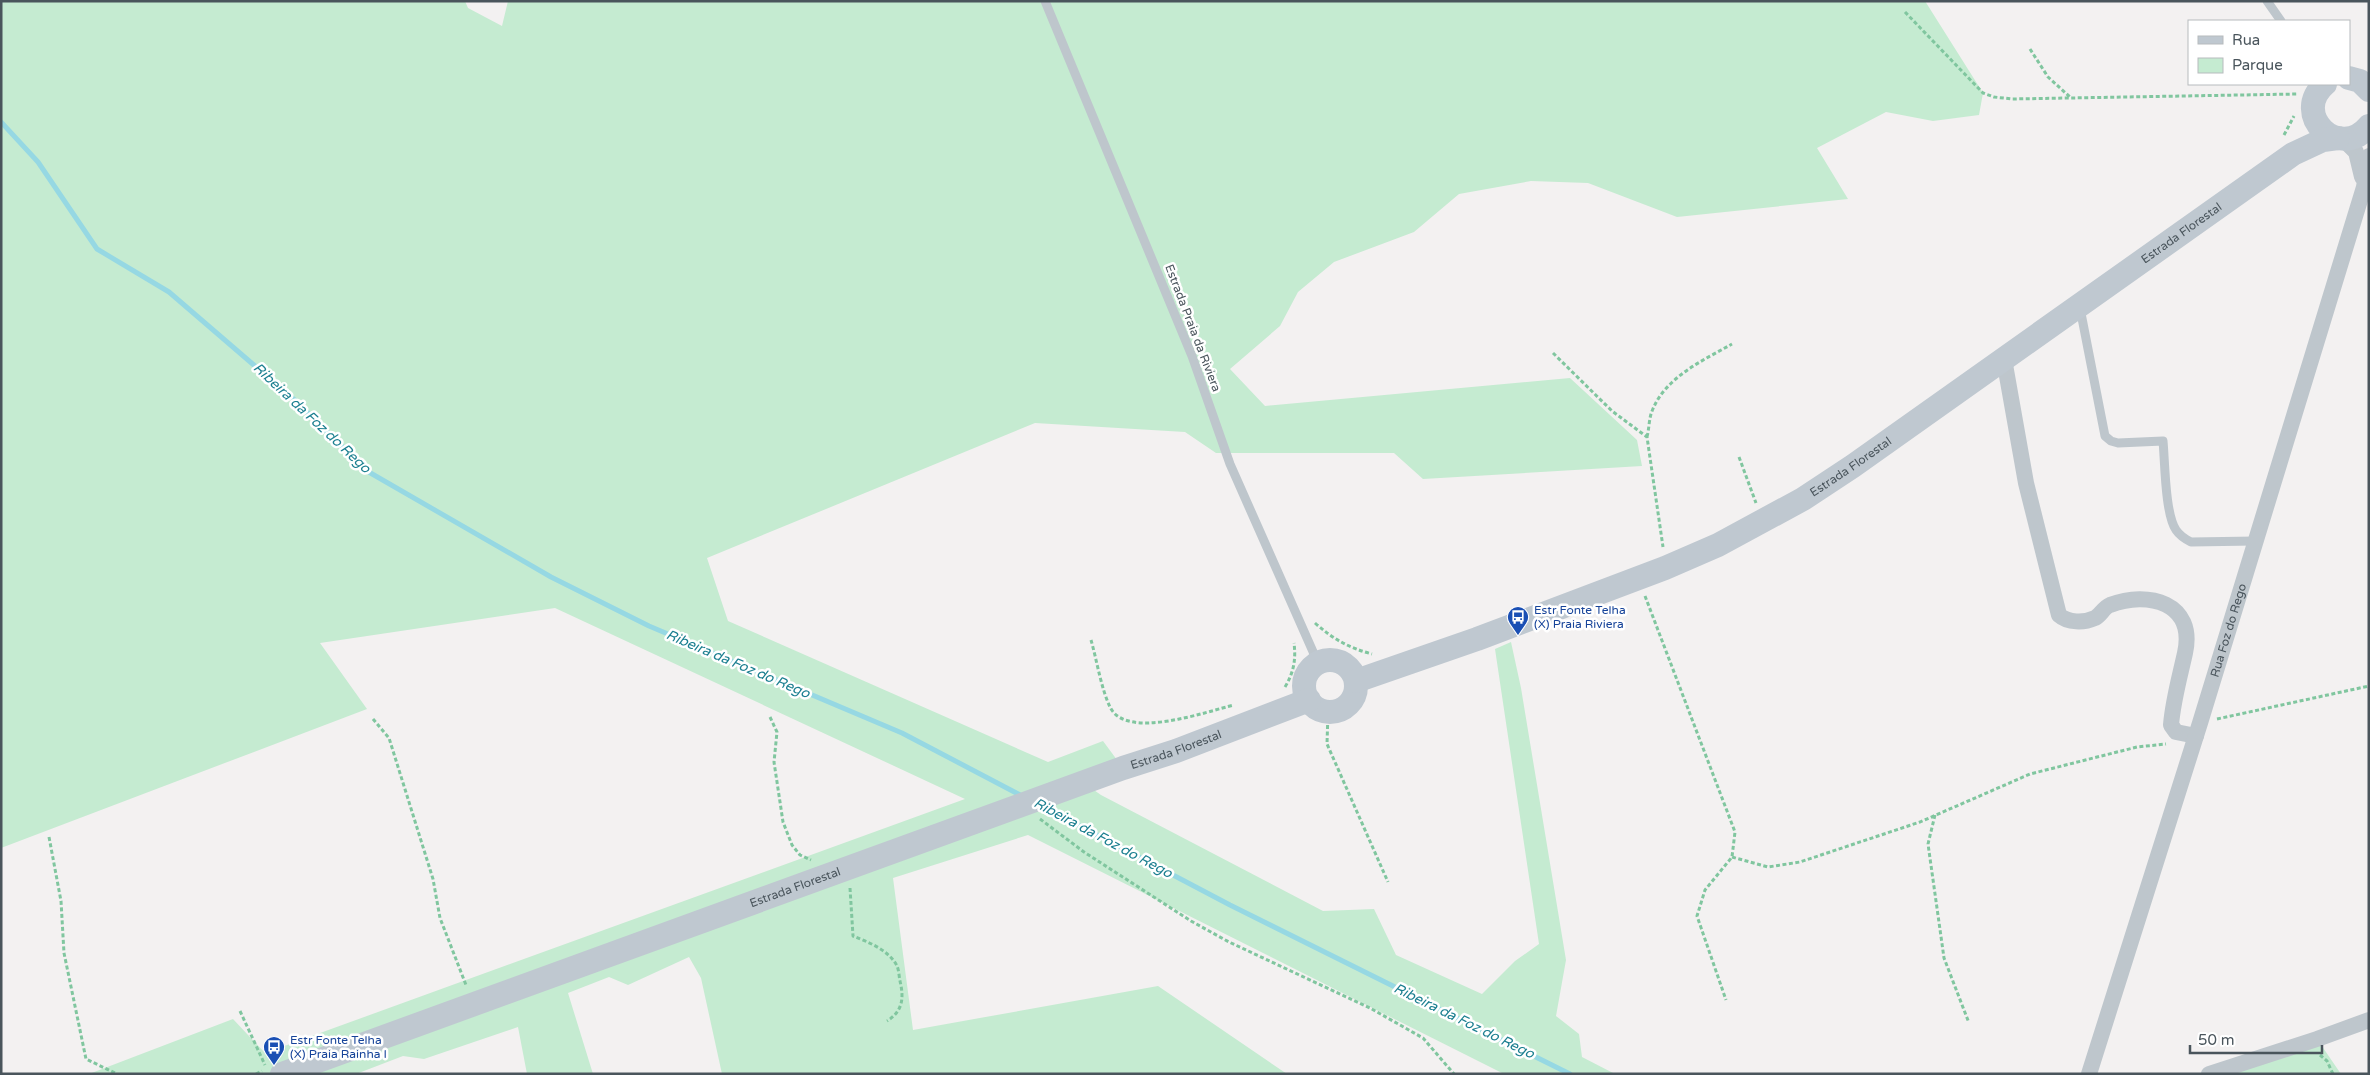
<svg xmlns="http://www.w3.org/2000/svg" width="2370" height="1075" viewBox="0 0 2370 1075" font-family="'Varela Round',sans-serif">
<rect width="100%" height="100%" fill="#f3f1f1"/>
<path fill="#c5ebd1" d="M1,1H465L468,8L502,26L508,1H1925L1983,93L1979,115L1933,121L1886,112L1817,148L1848,199L1677,217L1588,183L1531,181L1459,194L1414,232L1334,262L1298,292L1280,326L1230,369L1265,406L1570,378L1637,440L1642,466L1423,479L1394,453H1216L1185,432L1035,423L707,558L728,621L1048,762L1103,741L1123,768L1084,783L1101,795L1323,911L1374,909L1396,955L1482,994L1515,961L1539,944L1495,649L1511,642L1521,688L1566,960L1556,1016L1579,1034L1582,1057L1615,1074H1504L1028,835L893,878L913,1030L1158,986L1287,1074H722L701,978L689,957L628,985L609,977L568,993L593,1074H527L518,1027L424,1059L403,1056L356,1074H89L233,1019L265,1053L965,799L555,608L320,643L367,709L1,848Z
M2317,1039L2341,1074H2209Z"/>
<g fill="none" stroke-linecap="round" stroke-linejoin="round">
<path stroke="#96d8e3" stroke-width="5" d="M1,122L38,162L97,249L169,292L298,403L367,471L551,577L649,626L902,733L1024,797
M1040,805L1230,905L1570,1074"/>
<path stroke="#80c69f" stroke-width="3" stroke-dasharray="4 2.5" stroke-linecap="butt" d="M1905,12L1983,93L1994,97L2012,99L2297,94
M2030,49L2048,77L2070,97
M2284,135L2294,116
M1553,353L1612,411L1647,437L1663,547
M1647,437C1649,429 1649,421 1651,414C1663,378 1702,361 1732,344
M1739,457L1756,503
M1645,596L1735,832L1732,857L1705,890L1697,916L1726,1000
M1315,623C1333,639 1349,648 1372,654
M1091,640C1097,661 1101,688 1110,707C1126,741 1208,711 1234,705
M1285,687C1294,672 1296,659 1294,643
M1328,712L1327,744L1388,882
M770,717L777,732L774,762L783,822L792,845L800,855L811,860
M373,719L389,738L433,879L440,918L466,985
M2217,719L2369,686
M1935,815L1928,844L1944,958L1969,1023
M1040,819L1084,852L1191,921L1229,942L1370,1008L1423,1038L1454,1074
M49,837L61,901L64,953L86,1059L117,1074
M1732,857L1768,867L1800,862L1920,822L2030,774L2137,747L2166,744
M850,888L853,936C868,942 889,950 897,966C899,970 899,977 900,981C904,998 903,1011 887,1021
M240,1011L265,1065
M2320,1055L2327,1061L2333,1074
M256,1074L262,1071"/>
<path stroke="#bec6cc" stroke-width="9" d="M1045,1L1192,356L1230,464L1318,663
M2267,1L2281,21
M2080,308L2105,436L2111,441L2118,443L2163,441C2165,462 2165,514 2176,530C2180,536 2185,539 2191,542L2255,541"/>
<g stroke="#bec6cc" stroke-width="16">
<path d="M2343,139L2356,152L2362,177"/>
<path d="M2004,359L2026,483L2059,615C2068,623 2084,623 2095,618C2101,615 2103,608 2110,605C2148,590 2196,603 2185,653C2180,676 2173,700 2171,725L2176,732L2196,736"/>
<path id="s1" d="M2089,1074L2200,723L2364,187L2369,156"/>
<path d="M2209,1074L2317,1039L2369,1020"/>
</g>
<g stroke="#bfc8d0" stroke-width="24">
<path d="M2349,78L2360,81L2369,90"/>
<path d="M2325,84C2290,114 2339,162 2369,126"/>
<circle cx="1330" cy="686" r="26"/>
<path id="s2" d="M1356,681L1477,639L1665,568L1718,545L1803,499L1853,466L2293,154L2323,140L2338,138"/>
<path id="s3" d="M282,1074L1123,768L1176,751L1309,700"/>
</g>
</g>
<defs>
<g id="bus-pin" transform="scale(1.125)"><path d="M0 17L-7.5 6A9.5 9.5 0 1 1 7.5 6Z" fill="#1a4fb4" stroke="#fff"/><path d="M-5-6H5V4H4V6H2V4H-2V6H-4V4H-5ZM-3.5-4V0h7V-4ZM-3.5 1.2v1.5H-2V1.2ZM2 1.2v1.5H3.5V1.2Z" fill="#fff"/></g>
</defs>
<g fill-rule="evenodd">
<use href="#bus-pin" x="1518" y="617"/>
<use href="#bus-pin" x="274" y="1047"/>
</g>
<g text-anchor="middle" dominant-baseline="central" stroke-width="5" stroke-linejoin="round" paint-order="stroke">
<g font-size="12" fill="#4a555c" stroke="#fff">
<text stroke="none"><textPath href="#s2" startOffset="946">Estrada Florestal</textPath></text>
<text transform="translate(1193 328) rotate(69)">Estrada Praia da Riviera</text>
<text stroke="none"><textPath href="#s2" startOffset="541">Estrada Florestal</textPath></text>
<text stroke="none"><textPath href="#s1" startOffset="465">Rua Foz do Rego</textPath></text>
<text stroke="none"><textPath href="#s3" startOffset="951">Estrada Florestal</textPath></text>
<text stroke="none"><textPath href="#s3" startOffset="546">Estrada Florestal</textPath></text>
</g>
<g font-size="12" fill="#164399" stroke="#fff" text-anchor="start">
<text x="1534" y="610">Estr Fonte Telha<tspan x="1534" dy="14">(X) Praia Riviera</tspan></text>
<text x="290" y="1040">Estr Fonte Telha<tspan x="290" dy="14">(X) Praia Rainha I</tspan></text>
</g>
<g font-size="14" font-style="italic" fill="#1b7f90" stroke="#fff">
<text transform="translate(312 418) rotate(43)">Ribeira da Foz do Rego</text>
<text transform="translate(738 664) rotate(23)">Ribeira da Foz do Rego</text>
<text transform="translate(1103 838) rotate(28)">Ribeira da Foz do Rego</text>
<text transform="translate(1464 1021) rotate(26)">Ribeira da Foz do Rego</text>
</g>
</g>
<rect width="2370" height="1075" fill="none" stroke="#4a555c" stroke-width="5"/>
<rect x="2188" y="20" width="162" height="65" fill="#ffffff" stroke="#b7bbbe"/>
<rect x="2198" y="36" width="25" height="8" fill="#bfc8d0" stroke="#b7bbbe"/>
<text x="2232" y="45" font-size="15" fill="#4a555c">Rua</text>
<rect x="2198" y="58" width="25" height="15" fill="#c5ebd1" stroke="#b7bbbe"/>
<text x="2232" y="70" font-size="15" fill="#4a555c">Parque</text>
<path d="M2190 1045v8h132v-8" fill="none" stroke="#4a555c" stroke-width="2.5"/>
<text x="2198" y="1045" font-size="15" fill="#4a555c" stroke="#ffffff" stroke-width="4" paint-order="stroke">50 m</text>
</svg>
